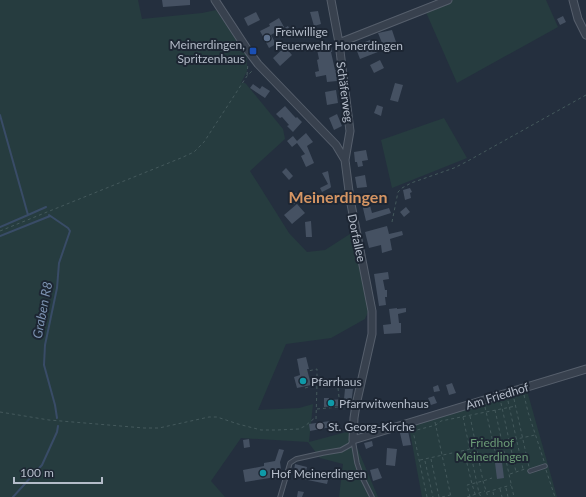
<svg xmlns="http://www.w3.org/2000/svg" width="586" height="497" viewBox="0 0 586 497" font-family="Lato,sans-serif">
<rect width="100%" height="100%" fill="#242f3e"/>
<path fill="#263c3f" d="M0,0H138L142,19L202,13L216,10L247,56V71L241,83H245L247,85L283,129L285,139L250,171L289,233L307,252L325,250L353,232L368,312L365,319L331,338L286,344L258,410L299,408L313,404L309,442L350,431L378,497H339L343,464L320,458L308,442L241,438L211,481L225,497H0Z
M453,0H546L558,27L457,83L425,10Z
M444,118L467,158L392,188L381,140Z
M526,387L557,497H422L408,422Z"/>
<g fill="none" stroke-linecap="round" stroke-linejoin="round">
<path stroke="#394c67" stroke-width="2" d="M0,115L28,215L46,207
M49,215L68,228L70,231L59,263L57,288L45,345L44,365L55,405L57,418
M0,227L28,215
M0,236L50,216
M13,497L42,465L57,432L58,426"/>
</g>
<path fill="#455162" d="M162,0H190V5L163,7Z
M318,11L321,24L314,26L310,12Z
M256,12L260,20L248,26L244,18Z
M563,16L566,22L560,25L557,19Z
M279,18L284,27L271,35L276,44L269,48L260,31L270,26L269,24Z
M288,26L291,32L287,35L283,29Z
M392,30L396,42L386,44L388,48L360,59L355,46L370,40L372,47L382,43L378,33Z
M330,42L332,52H331L335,70H336L337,81L327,82L326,75L316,77L315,72L319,71L317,60L319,59L316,45Z
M353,43L355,49L349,50L348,45Z
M285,47L292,55L280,66L273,58Z
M380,60L384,68L374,73L370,65Z
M395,83L403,85L398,102L390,100Z
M253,84L260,89L262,86L270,91L265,98L250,88Z
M336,90L338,103L327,105L325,92Z
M377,105L383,107L381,116L374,113Z
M285,106L293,115L296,118L297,117L302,122L293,132L287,126L289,125L282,117L280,118L276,114Z
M337,114L342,126L334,130L329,118Z
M306,133L313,142L307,146L314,163L306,167L301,156L305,154L297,143L292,147L287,141L293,136L297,141Z
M366,150L368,160L362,161L363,166L358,167L357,162H355L354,152Z
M286,168L293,176L289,180L282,172Z
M328,171L331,187L330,188L328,185L330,188L322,192L320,188L328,184L322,173Z
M365,175L367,187L357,188L355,177Z
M410,188L412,192L410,193L411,198L405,200L403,190Z
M296,193L301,199L294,204L289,198Z
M369,202L372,213L389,208L391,213L366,221L362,204Z
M297,204L305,213L292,224L284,215Z
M406,207L410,212L404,217L400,212Z
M311,221L312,237H306L305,222Z
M387,226L389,234L402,231L403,235L390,239L392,250L382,253L381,245L369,248L365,232Z
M388,272L389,279L383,280L385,290H387V297H385L386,305L379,306L374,274Z
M397,308V309L406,308V312L398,314L399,323H401V333L384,334L383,325L391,324L389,309Z
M306,357L309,369H307L311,385L297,388L294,377L300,375L297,359Z
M452,383L456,393L449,395L446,385Z
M438,385L440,391L434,392L433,387Z
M345,389H353L351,405L338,404V406L324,407V398H329V400L344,399Z
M434,396L437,403L431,405L428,398Z
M330,421L331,427L310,431L309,424Z
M408,431L411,445L403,446L400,433Z
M249,439L250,447L244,448L243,440Z
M372,441L373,446L366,449L364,443Z
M387,448L397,449L395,466L386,465Z
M279,449L284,450L280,462L282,476L245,482L243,470L264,466V463L275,461Z
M502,462L504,478L497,479L495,463Z
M295,464L307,467L306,471L329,476L327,484L293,477Z
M378,468L382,478L373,481L370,470Z
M298,491L304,492L302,497H297Z"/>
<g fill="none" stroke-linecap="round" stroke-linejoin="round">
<g stroke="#565f6c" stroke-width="5.5">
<path id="lane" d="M320,381L361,384
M353,440L357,463L361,475L372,497
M530,471L545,466
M280,497L290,463L296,459L323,453L341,450L350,445L353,440"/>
</g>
<g stroke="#565f6c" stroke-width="9">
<path id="street" d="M215,0L249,52L258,64L336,145L345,160L350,199L372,311V334L356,405L354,418L353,440L586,369
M331,0L339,43L350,131L345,160
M573,0L578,19L586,35
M339,43L448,0"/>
</g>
<path stroke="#44595c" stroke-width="1" stroke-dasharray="3 3" stroke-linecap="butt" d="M247,75L248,63
M392,222L398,192L402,188L411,183L454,168L466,162L586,95
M0,231L181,158L194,152L204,142L247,76L253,70
M304,372L317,369V376
M305,388L316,385
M338,388L340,406
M524,395L528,412L544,461
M514,399L529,467
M508,401L523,469
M501,403L516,472
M485,407L497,460
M317,409L349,406
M495,410L514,497
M0,412L49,420L144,428H159L209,417H217L238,424L261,430H277L299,429L305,426L316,417
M470,416L483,481L488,497
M463,417L479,493L481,497
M316,419L317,384
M435,422L451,497
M464,451L472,484L476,497
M431,459L439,497
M420,460L535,435
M425,461L433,497
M546,470L555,497
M510,474L525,469
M506,488L508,497
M500,489L502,497
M487,492L511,485
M493,492L494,497
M427,497L413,431L436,425L441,421L516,406
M442,497L450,495
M467,497L485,491
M470,497L467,485L483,481L492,478"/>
<use href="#lane" stroke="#38414e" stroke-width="3.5"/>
<use href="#street" stroke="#38414e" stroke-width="7"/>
</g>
<circle fill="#5c6f8a" stroke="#1d2633" stroke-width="1.5" cx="267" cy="38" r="4"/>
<rect fill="#1a4fb4" stroke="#1d2633" stroke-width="1.5" x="249" y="47" width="8" height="8" rx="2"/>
<g fill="#0f9aa8" stroke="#1d2633" stroke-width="1.5">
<circle cx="303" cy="381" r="4"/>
<circle cx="331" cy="403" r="4"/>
<circle cx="263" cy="473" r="4"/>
</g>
<circle fill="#6b7280" stroke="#1d2633" stroke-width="1.5" cx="320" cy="426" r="4"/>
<g text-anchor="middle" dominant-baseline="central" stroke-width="4" stroke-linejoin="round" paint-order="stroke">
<g font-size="12" fill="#b4bcc9" stroke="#1d2633" text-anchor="start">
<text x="275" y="31">Freiwillige<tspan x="275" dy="14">Feuerwehr Honerdingen</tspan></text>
<text x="245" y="44" text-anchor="end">Meinerdingen,<tspan x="245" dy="14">Spritzenhaus</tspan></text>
<text x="311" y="381">Pfarrhaus</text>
<text x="339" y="403">Pfarrwitwenhaus</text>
<text x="328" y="426">St. Georg-Kirche</text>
<text x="271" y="473">Hof Meinerdingen</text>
</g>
<g font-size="12" fill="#b4bcc9" stroke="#1d2633">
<text transform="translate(345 92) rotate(82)">Schäferweg</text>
<text transform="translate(357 238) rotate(78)">Dorfallee</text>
<text transform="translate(497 396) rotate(-17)">Am Friedhof</text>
</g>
<g font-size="12" fill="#6b9a76" stroke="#1d2633">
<text x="492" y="442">Friedhof<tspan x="492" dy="14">Meinerdingen</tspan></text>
</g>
<g font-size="13" font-style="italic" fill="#7c92b1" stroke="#1d2633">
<text transform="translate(42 310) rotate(-79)">Graben R8</text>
</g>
<g font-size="16" font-weight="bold" fill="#d59563" stroke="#1d2633">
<text x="338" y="196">Meinerdingen</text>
</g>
</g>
<path d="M14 477v6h88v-6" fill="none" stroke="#b4bcc9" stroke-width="2"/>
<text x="20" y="477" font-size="12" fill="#b4bcc9" stroke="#1d2633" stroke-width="3" paint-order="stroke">100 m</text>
</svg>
